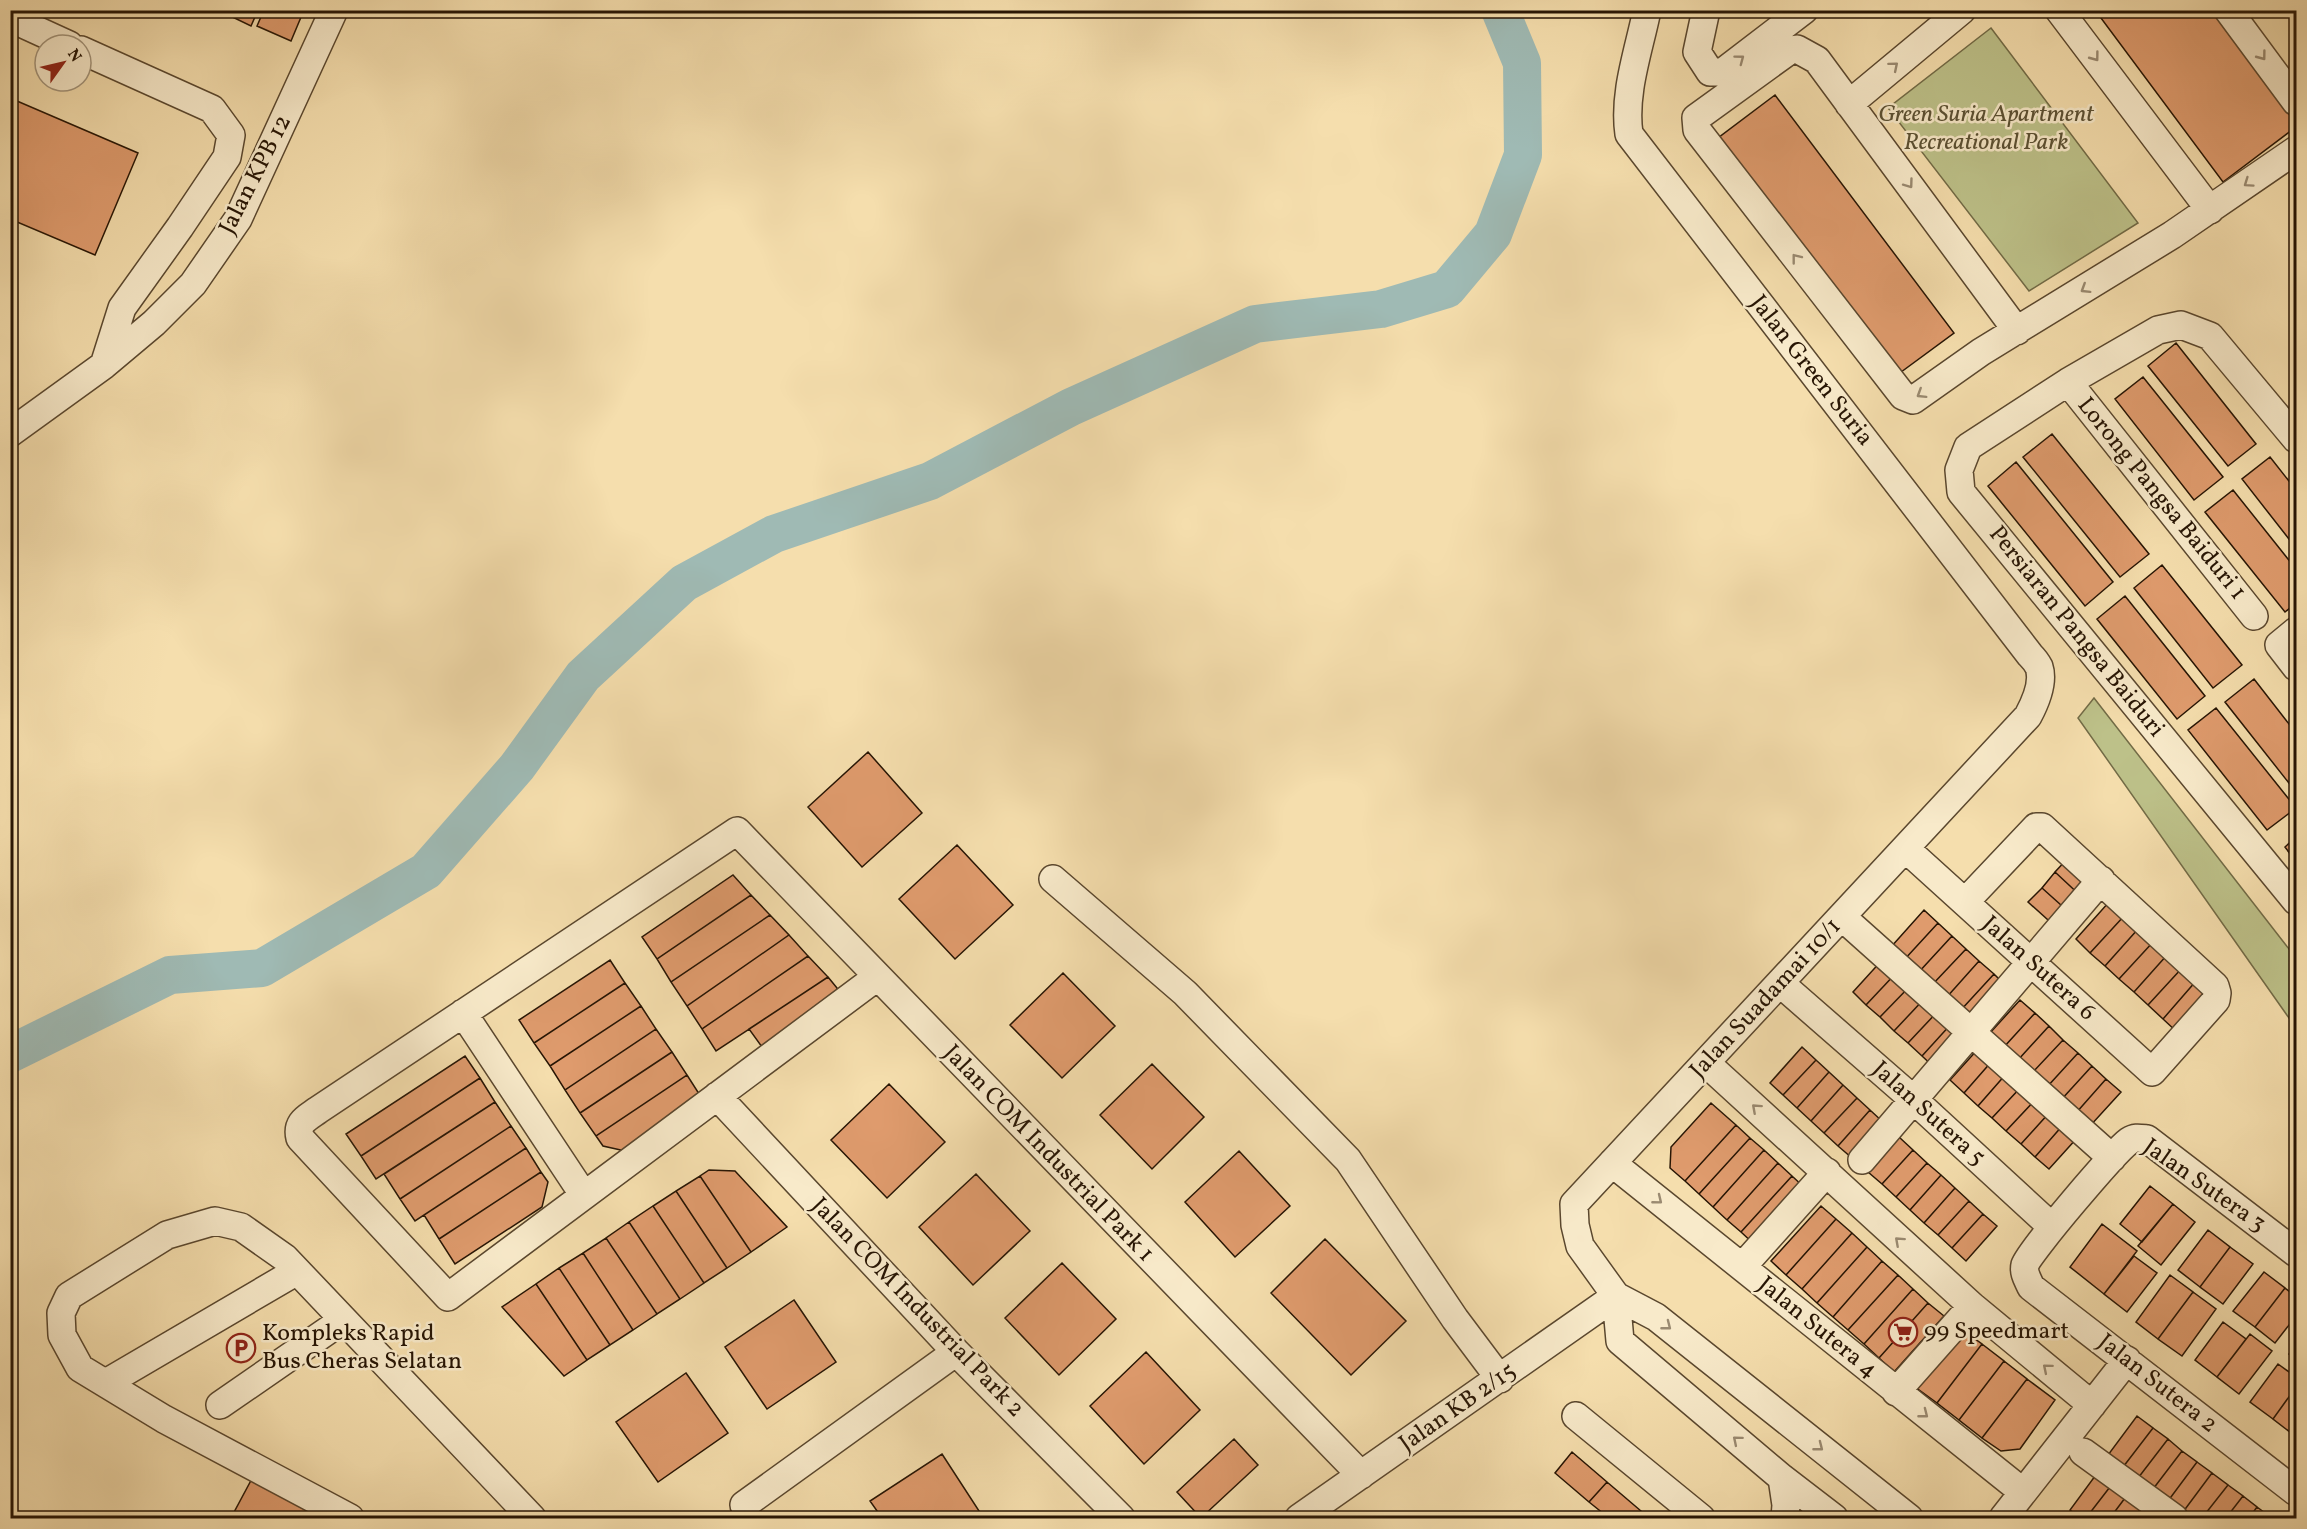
<svg xmlns="http://www.w3.org/2000/svg" width="2307" height="1529" viewBox="0 0 2307 1529" font-family="Vollkorn,serif">
<rect width="100%" height="100%" fill="#f5dead"/>
<filter id="stains"><feTurbulence type="fractalNoise" baseFrequency=".00333" numOctaves="4"/><feColorMatrix values="0 0 0 0 .2 0 0 0 0 .09 0 0 0 0 .02 0 0 0 .5 -.17"/></filter>
<radialGradient id="worn" r=".72"><stop offset=".6" stop-color="#630" stop-opacity="0"/><stop offset="1" stop-color="#630" stop-opacity=".3"/></radialGradient>
<path fill="#bdc189" stroke="#726b46" stroke-width="1.5" d="M1991,28L2138,223L2029,291L1888,108Z
M2094,698L2296,958V1028L2078,718Z"/>
<g fill="none" stroke-linecap="round" stroke-linejoin="round">
<path stroke="#9fbab4" stroke-width="38" d="M10,1054L170,975L262,968L426,871L517,767L583,676L684,583L774,534L930,481L1071,407L1255,324L1381,309L1447,289L1493,234L1523,155L1522,63L1500,10"/>
</g>
<path fill="#df9b6d" stroke="#271504" stroke-width="1.5" d="M218,10H258L251,26Z
M264,10H304L291,41L257,26Z
M2095,10H2219L2296,114V127L2223,182Z
M1775,95L1954,333L1897,375L1718,138Z
M10,98L138,153L95,255L10,219Z
M2176,343L2256,444L2228,466L2148,366Z
M2143,377L2223,477L2194,500L2115,399Z
M2052,434L2149,554L2120,577L2023,457Z
M2270,457L2296,490V548L2242,479Z
M2016,462L2113,582L2085,606L1988,486Z
M2233,490L2296,569V603L2285,612L2205,512Z
M2162,565L2242,665L2213,688L2134,588Z
M2125,596L2205,696L2177,719L2097,619Z
M2254,679L2296,733V792L2225,702Z
M2216,708L2296,808L2267,830L2188,730Z
M868,752L922,813L862,867L808,807Z
M2296,837V862L2285,847Z
M957,845L1013,905L955,959L899,899Z
M2068,858L2098,884L2084,899L2055,872Z
M2055,872L2084,899L2071,914L2042,888Z
M733,875L751,895L657,959L642,937Z
M2042,888L2071,914L2058,929L2028,902Z
M751,895L770,915L671,982L657,959Z
M2109,902L2124,916L2090,953L2076,939Z
M1924,910L1938,923L1904,960L1891,947Z
M770,915L789,935L687,1006L671,982Z
M2124,916L2138,929L2105,966L2090,953Z
M1938,923L1952,936L1918,973L1904,960Z
M2138,929L2153,942L2119,979L2105,966Z
M789,935L808,956L702,1029L687,1006Z
M1952,936L1966,949L1932,985L1918,973Z
M2153,942L2167,955L2134,992L2119,979Z
M1966,949L1979,961L1946,998L1932,985Z
M2167,955L2182,968L2148,1005L2134,992Z
M808,956L828,977L716,1051L702,1029Z
M1883,959L1897,972L1866,1005L1853,992Z
M610,960L625,983L534,1043L519,1020Z
M1979,961L1994,974L1960,1011L1946,998Z
M2182,968L2196,981L2163,1019L2148,1005Z
M1897,972L1911,985L1880,1017L1866,1005Z
M1063,973L1115,1026L1062,1078L1010,1025Z
M1994,974L2007,987L1974,1024L1960,1011Z
M828,977L837,988L834,1006L767,1054L749,1029Z
M2196,981L2211,995L2177,1032L2163,1019Z
M625,983L641,1006L550,1066L534,1043Z
M1911,985L1925,998L1894,1031L1880,1017Z
M1925,998L1939,1010L1908,1043L1894,1031Z
M2020,1000L2035,1013L2004,1047L1989,1034Z
M641,1006L656,1029L565,1090L550,1066Z
M1939,1010L1952,1023L1922,1056L1908,1043Z
M2035,1013L2049,1026L2018,1060L2004,1047Z
M1952,1023L1966,1036L1936,1069L1922,1056Z
M2049,1026L2063,1040L2032,1073L2018,1060Z
M656,1029L672,1052L580,1113L565,1090Z
M2063,1040L2078,1053L2047,1087L2032,1073Z
M1802,1047L1816,1060L1783,1095L1770,1083Z
M1978,1049L1992,1061L1964,1093L1950,1080Z
M672,1052L687,1075L596,1136L580,1113Z
M2078,1053L2092,1066L2061,1100L2047,1087Z
M465,1056L480,1078L361,1156L346,1134Z
M1816,1060L1829,1072L1797,1108L1783,1095Z
M1992,1061L2006,1074L1978,1106L1964,1093Z
M1152,1064L1204,1117L1152,1169L1100,1115Z
M2092,1066L2106,1079L2076,1113L2061,1100Z
M1829,1072L1843,1085L1811,1121L1797,1108Z
M2006,1074L2021,1087L1992,1118L1978,1106Z
M687,1075L703,1100L625,1151L603,1146L596,1136Z
M480,1078L495,1102L376,1179L361,1156Z
M2106,1079L2121,1092L2090,1126L2076,1113Z
M889,1084L945,1142L887,1198L831,1140Z
M1843,1085L1857,1098L1824,1133L1811,1121Z
M2021,1087L2035,1100L2006,1131L1992,1118Z
M1857,1098L1870,1110L1838,1146L1824,1133Z
M2035,1100L2049,1113L2021,1144L2006,1131Z
M495,1102L511,1126L400,1199L384,1174Z
M1711,1103L1736,1125L1685,1181L1670,1168L1671,1147Z
M1870,1110L1884,1123L1852,1158L1838,1146Z
M2049,1113L2063,1125L2035,1157L2021,1144Z
M1736,1125L1750,1138L1699,1194L1685,1181Z
M2063,1125L2077,1138L2049,1169L2035,1157Z
M511,1126L526,1148L415,1221L400,1199Z
M1899,1137L1913,1150L1882,1184L1868,1172Z
M1750,1138L1764,1150L1713,1207L1699,1194Z
M526,1148L541,1172L439,1239L424,1215Z
M1764,1150L1778,1163L1727,1220L1713,1207Z
M1913,1150L1927,1163L1896,1197L1882,1184Z
M1239,1151L1290,1206L1235,1257L1185,1202Z
M1778,1163L1792,1176L1741,1232L1727,1220Z
M1927,1163L1941,1175L1910,1210L1896,1197Z
M709,1170L735,1171L787,1227L751,1252L700,1176Z
M541,1172L548,1182L542,1207L455,1264L439,1239Z
M976,1174L1030,1231L973,1285L919,1227Z
M1941,1175L1955,1188L1924,1223L1910,1210Z
M700,1176L751,1252L727,1268L676,1191Z
M1792,1176L1806,1189L1755,1245L1741,1232Z
M2150,1186L2173,1204L2142,1242L2120,1224Z
M1955,1188L1969,1201L1938,1235L1924,1223Z
M676,1191L727,1268L704,1283L653,1206Z
M1969,1201L1983,1214L1952,1248L1938,1235Z
M2173,1204L2195,1222L2161,1265L2138,1246Z
M653,1206L704,1283L680,1299L629,1222Z
M1821,1206L1836,1219L1786,1275L1771,1261Z
M1983,1214L1997,1226L1966,1261L1952,1248Z
M1836,1219L1852,1233L1802,1289L1786,1275Z
M629,1222L680,1299L657,1314L606,1238Z
M2102,1224L2137,1251L2104,1294L2070,1267Z
M2208,1230L2230,1247L2200,1287L2178,1270Z
M1852,1233L1867,1247L1817,1303L1802,1289Z
M606,1238L657,1314L633,1330L583,1253Z
M1325,1239L1406,1321L1351,1375L1271,1293Z
M1867,1247L1882,1261L1833,1317L1817,1303Z
M2230,1247L2253,1264L2223,1304L2200,1287Z
M583,1253L633,1330L610,1345L559,1268Z
M2134,1256L2157,1273L2127,1312L2104,1294Z
M1882,1261L1898,1275L1848,1330L1833,1317Z
M1062,1263L1116,1319L1059,1375L1005,1318Z
M559,1268L610,1345L587,1360L536,1284Z
M2264,1272L2285,1288L2255,1327L2233,1311Z
M1898,1275L1913,1289L1864,1344L1848,1330Z
M2170,1275L2193,1292L2158,1339L2136,1322Z
M536,1284L587,1360L564,1376L502,1307Z
M2285,1288L2296,1297V1316L2275,1343L2255,1327Z
M1913,1289L1928,1303L1879,1358L1864,1344Z
M2193,1292L2216,1309L2182,1356L2158,1339Z
M794,1300L836,1362L767,1409L725,1347Z
M1928,1303L1944,1316L1894,1372L1879,1358Z
M2223,1322L2246,1339L2217,1377L2195,1360Z
M1961,1329L1982,1344L1937,1403L1911,1384Z
M2250,1334L2272,1351L2239,1394L2217,1377Z
M1982,1344L2004,1361L1959,1420L1937,1403Z
M2296,1344V1359L2289,1354Z
M1146,1352L1200,1410L1144,1464L1090,1406Z
M2004,1361L2027,1379L1982,1438L1959,1420Z
M2278,1364L2296,1377V1387L2273,1419L2250,1402Z
M686,1373L728,1433L658,1482L616,1422Z
M2027,1379L2055,1400L2020,1449L2001,1451L1982,1438Z
M2296,1387V1434L2295,1436L2273,1419Z
M2137,1416L2153,1428L2120,1471L2105,1459Z
M2153,1428L2168,1439L2135,1482L2120,1471Z
M1234,1439L1258,1465L1201,1518L1177,1492Z
M2168,1439L2182,1451L2150,1493L2135,1482Z
M2182,1451L2197,1462L2165,1505L2150,1493Z
M1572,1452L1607,1482L1589,1502L1555,1473Z
M942,1454L981,1514L974,1518H882L870,1501Z
M2197,1462L2212,1473L2180,1516L2165,1505Z
M2098,1472L2113,1483L2086,1518H2081L2070,1510Z
M255,1473L338,1518H236L232,1516Z
M2212,1473L2228,1485L2202,1518H2184L2180,1516Z
M1607,1482L1641,1511L1635,1518H1609L1589,1502Z
M2113,1483L2128,1494L2110,1518H2086Z
M2228,1485L2243,1496L2226,1518H2202Z
M2128,1494L2143,1506L2133,1518H2110Z
M2243,1496L2257,1507L2249,1518H2226Z
M2143,1506L2156,1518H2133Z
M2257,1507L2272,1518H2249Z"/>
<g fill="none" stroke-linecap="round" stroke-linejoin="round">
<g stroke="#5a472e" stroke-width="30">
<path id="minor" d="M1647,10C1639,50 1623,93 1629,134L2030,655C2033,658 2037,663 2039,667C2044,682 2035,703 2028,716L1574,1204L1575,1225L1580,1246L1616,1296L1656,1317L1909,1518
M1706,10L1697,52L1710,72H1723L1804,10
M2059,10L2210,210
M2228,10L2296,102
M10,18L69,45
M81,50L212,109L231,135L227,157L180,227L122,308L104,365
M1849,104L1962,10
M2017,331L1817,60L1797,49L1790,50L1696,118L1697,130L1903,396L1913,400L1981,352L2172,235L2296,150
M2068,382L2254,616
M10,433L104,365L154,323L193,284L238,219L334,10
M2296,439L2210,336L2181,325L2158,330L2068,382L1968,447L1959,470L1961,492L2296,901
M2296,631L2279,645L2296,667
M1906,849L2152,1072L2216,1000L2217,993L2215,986L2042,827H2036L1965,902
M1053,879L1185,993L1348,1160L1455,1319L1500,1379
M1842,917L2112,1158
M877,977L448,1297L300,1138C296,1122 307,1118 318,1110L737,831L1361,1475
M1781,984L1914,1100L2052,1227
M463,1013L583,1194
M1706,1063L1972,1306L2092,1405
M717,1096L956,1352L1121,1518
M1862,1160L2101,880
M1612,1163L2023,1492
M2296,1253L2147,1139C2139,1138 2135,1137 2129,1141C2115,1151 2029,1252 2025,1265C2023,1273 2028,1280 2031,1287L2296,1492
M1742,1267L1827,1172
M1616,1296L1620,1341L1782,1478L1834,1518
M106,1383L297,1271
M1896,1392L1972,1306
M220,1405L343,1320
M1576,1416L1701,1518
M2083,1452L2174,1518
M1782,1478L1786,1505L1785,1518
M744,1505L956,1352
M350,1518L164,1419L80,1368L62,1335L61,1313L69,1296L167,1235L215,1221L241,1227L285,1258L532,1518
M1299,1518L1616,1296
M2003,1518L2127,1360"/>
</g>
<use href="#minor" stroke="#f8eaca" stroke-width="27"/>
</g>
<defs><path id="oneway-chevron" d="M-2-3.5L2.5 0L-2 3.5" fill="none" stroke-width="1.6" stroke-linecap="round" stroke-linejoin="round" transform="scale(1.5)"/></defs>
<g stroke="#9a8a71">
<use href="#oneway-chevron" transform="translate(2262 56) rotate(53)"/>
<use href="#oneway-chevron" transform="translate(2095 57) rotate(53)"/>
<use href="#oneway-chevron" transform="translate(1740 59) rotate(-37)"/>
<use href="#oneway-chevron" transform="translate(1894 66) rotate(-40)"/>
<use href="#oneway-chevron" transform="translate(2248 183) rotate(145)"/>
<use href="#oneway-chevron" transform="translate(1909 184) rotate(54)"/>
<use href="#oneway-chevron" transform="translate(1796 258) rotate(-128)"/>
<use href="#oneway-chevron" transform="translate(2085 289) rotate(148)"/>
<use href="#oneway-chevron" transform="translate(1921 394) rotate(148)"/>
<use href="#oneway-chevron" transform="translate(1756 1108) rotate(-138)"/>
<use href="#oneway-chevron" transform="translate(1658 1200) rotate(39)"/>
<use href="#oneway-chevron" transform="translate(1899 1241) rotate(-138)"/>
<use href="#oneway-chevron" transform="translate(1667 1326) rotate(38)"/>
<use href="#oneway-chevron" transform="translate(2047 1368) rotate(-140)"/>
<use href="#oneway-chevron" transform="translate(1924 1414) rotate(38)"/>
<use href="#oneway-chevron" transform="translate(1737 1440) rotate(-140)"/>
<use href="#oneway-chevron" transform="translate(1819 1447) rotate(38)"/>
</g>
<defs>
<g id="supermarket-ring" transform="scale(1.5)"><circle r="9.5" fill="#f8eaca" stroke="#8f2418" stroke-width="1.5"/><path d="M-6-5.5h2.5l.6 2H6L4.5 2H-2.5L-4.4-4H-6ZM-1.5 3.2a1.3 1.3 0 1 0 .1 0ZM3 3.2a1.3 1.3 0 1 0 .1 0Z" fill="#8f2418"/></g>
<g id="parking-ring" transform="scale(1.5)"><circle r="9.5" fill="#f8eaca" stroke="#8f2418" stroke-width="1.5"/><path d="M-3.5-5.5H1a3.5 3.5 0 0 1 0 7H-1V5.5H-3.5ZM-1-3.4V-.6H.8a1.4 1.4 0 0 0 0-2.8Z" fill="#8f2418"/></g>
</defs>
<g fill-rule="evenodd">
<use href="#supermarket-ring" x="1903" y="1332"/>
<use href="#parking-ring" x="241" y="1348"/>
</g>
<g text-anchor="middle" dominant-baseline="central" stroke-width="5" stroke-linejoin="round" paint-order="stroke">
<g font-size="24" font-style="italic" fill="#5c5133" stroke="#f8eaca">
<text x="1986" y="115">Green Suria Apartment<tspan x="1986" dy="28">Recreational Park</tspan></text>
</g>
<g font-size="24" fill="#271504" stroke="#f8eaca">
<text transform="translate(256 175) rotate(-63)">Jalan KPB 12</text>
<text transform="translate(1811 371) rotate(52)">Jalan Green Suria</text>
<text transform="translate(2161 499) rotate(51)">Lorong Pangsa Baiduri 1</text>
<text transform="translate(2076 632) rotate(51)">Persiaran Pangsa Baiduri</text>
<text transform="translate(2038 969) rotate(42)">Jalan Sutera 6</text>
<text transform="translate(1766 999) rotate(-47)">Jalan Suadamai 10/1</text>
<text transform="translate(1928 1114) rotate(42)">Jalan Sutera 5</text>
<text transform="translate(1048 1154) rotate(46)">Jalan COM Industrial Park 1</text>
<text transform="translate(2204 1186) rotate(35)">Jalan Sutera 3</text>
<text transform="translate(917 1308) rotate(46)">Jalan COM Industrial Park 2</text>
<text transform="translate(1817 1328) rotate(39)">Jalan Sutera 4</text>
<text transform="translate(2157 1384) rotate(38)">Jalan Sutera 2</text>
<text transform="translate(1458 1408) rotate(-35)">Jalan KB 2/15</text>
</g>
<g font-size="24" fill="#271504" stroke="#f8eaca" text-anchor="start">
<text x="1924" y="1332">99 Speedmart</text>
<text x="262" y="1334">Kompleks Rapid<tspan x="262" dy="28">Bus Cheras Selatan</tspan></text>
</g>
</g>
<rect width="2307" height="1529" fill="none" stroke="#f5dead" stroke-width="36"/>
<rect x="12" y="12" width="2283" height="1505" fill="none" stroke="#271504" stroke-width="3"/>
<rect x="18" y="18" width="2271" height="1493" fill="none" stroke="#271504" stroke-width="1.5"/>
<g transform="translate(63 63) rotate(56)"><circle r="28" fill="#f8eaca" stroke="#a4957b" stroke-width="1.5"/>
<path d="M0-4.5L10 22L0 15L-10 22Z" fill="#8f2418"/>
<text y="-9" font-size="16" font-weight="bold" text-anchor="middle" fill="#271504">N</text>
</g>
<rect width="100%" height="100%" filter="url(#stains)"/>
<rect width="100%" height="100%" fill="url(#worn)"/>
</svg>
